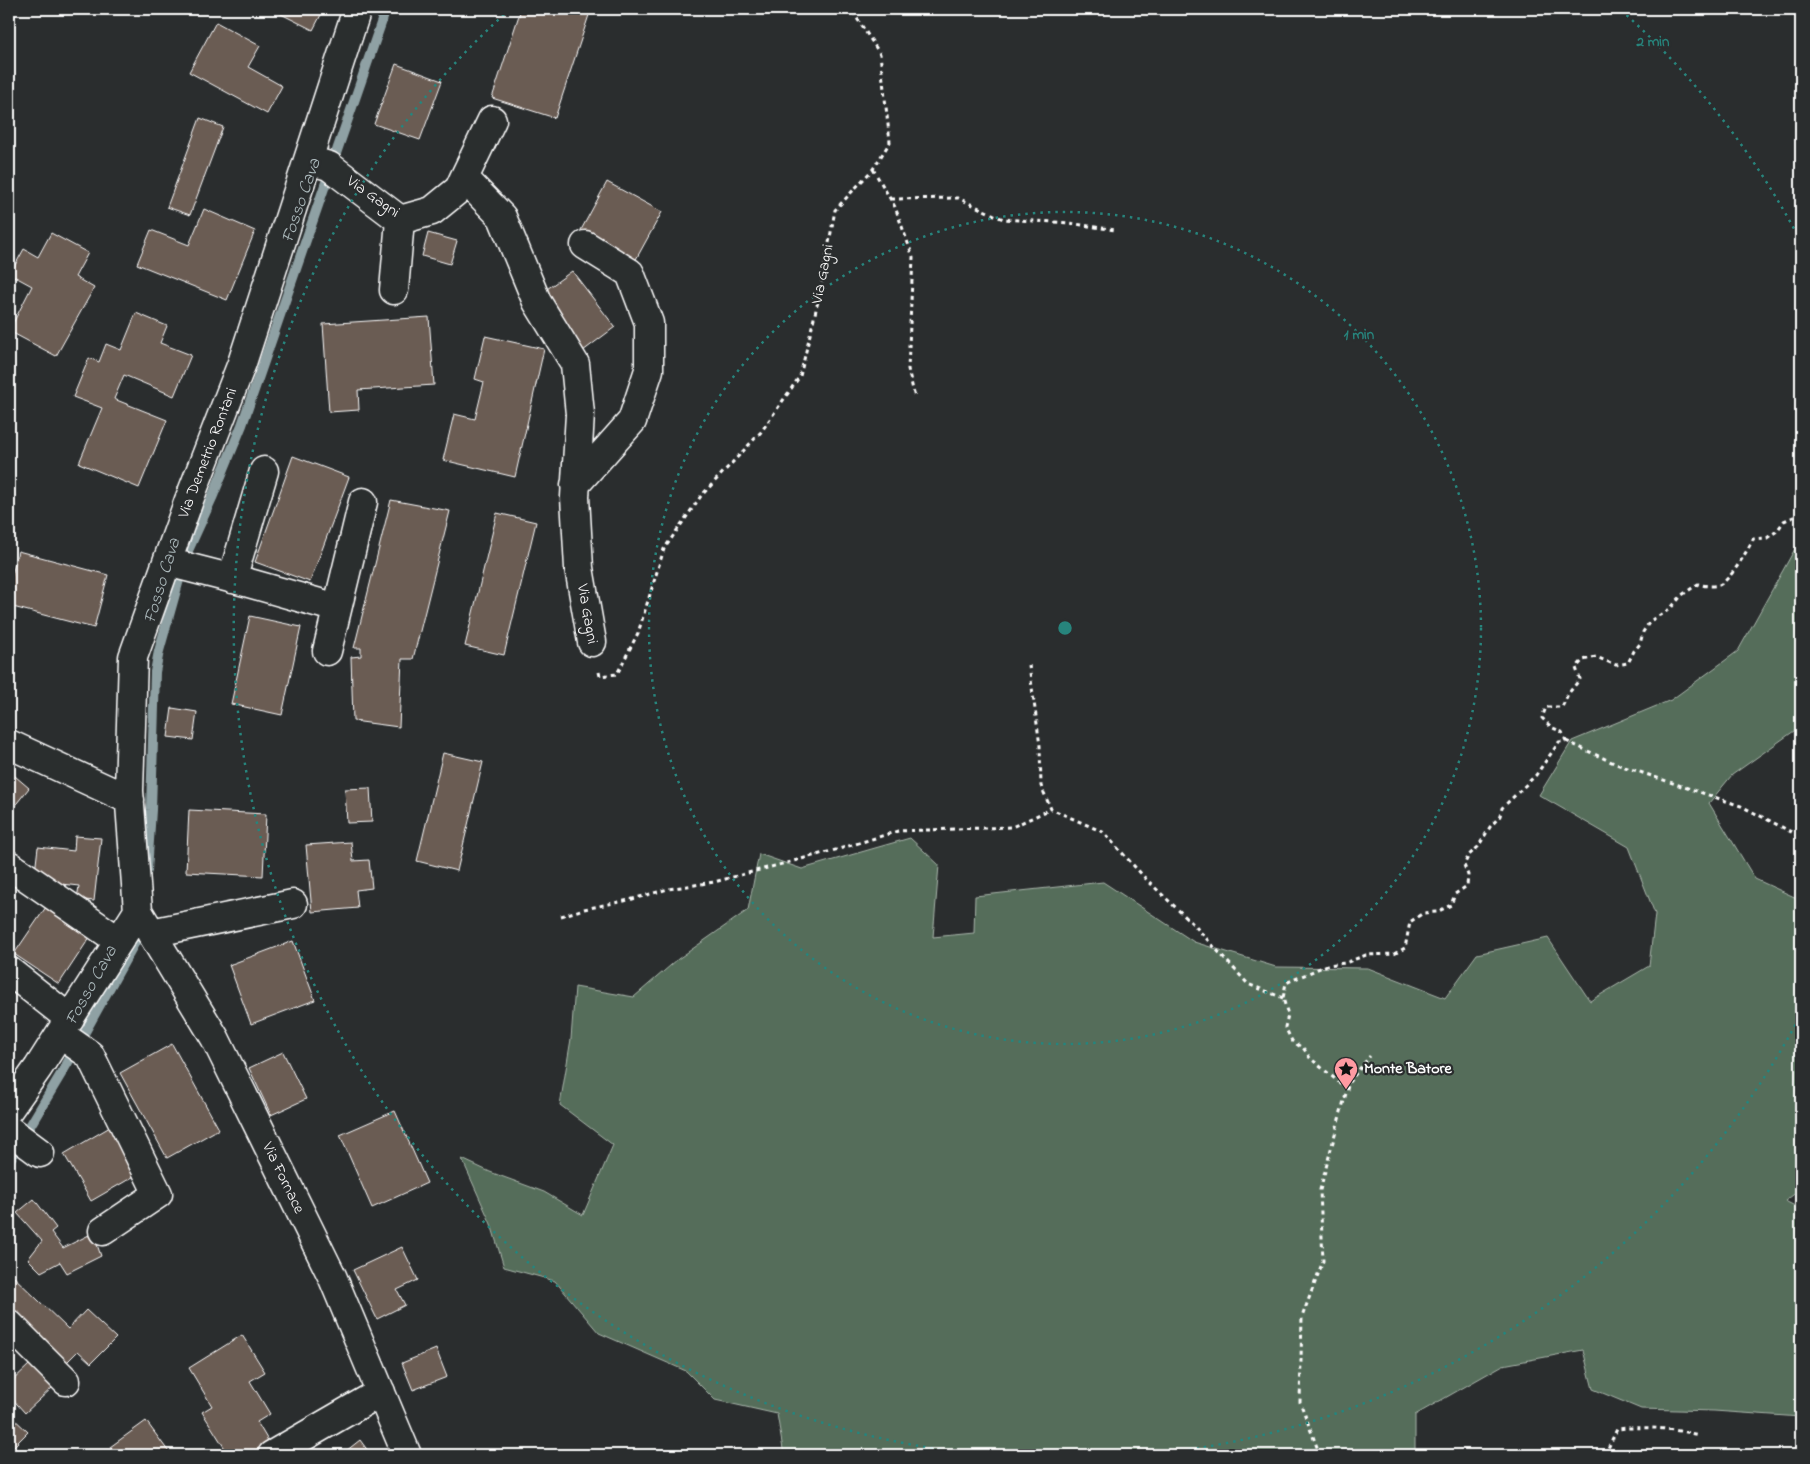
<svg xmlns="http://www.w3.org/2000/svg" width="1810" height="1464" viewBox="0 0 1810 1464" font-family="'Indie Flower',sans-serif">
<rect width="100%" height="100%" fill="#2a2d2e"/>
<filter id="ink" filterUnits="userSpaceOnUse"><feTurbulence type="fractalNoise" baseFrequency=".02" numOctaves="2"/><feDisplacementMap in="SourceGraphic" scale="10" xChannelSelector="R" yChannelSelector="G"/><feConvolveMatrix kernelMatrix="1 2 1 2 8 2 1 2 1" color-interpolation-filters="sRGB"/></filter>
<g filter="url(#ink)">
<path fill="#546d5a" stroke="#aab6ac" d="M1801,538V726L1732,775L1709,803L1755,879L1801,900V1189L1785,1201L1801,1209V1417L1714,1411L1641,1409L1593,1389L1583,1350L1503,1365L1415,1415V1455H784L777,1414L715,1400L686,1371L599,1333L555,1281L504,1267L491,1224L462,1159L490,1172L544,1192L583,1215L613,1145L560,1105L571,1039L575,987L634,997L678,959L748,910L759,854L802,869L910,838L939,865L933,937L974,933L975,896L1103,882L1194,942L1276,967L1368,968L1445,998L1477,954L1548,938L1590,1001L1649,966L1655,914L1629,847L1539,795L1572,741L1671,700L1738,651Z"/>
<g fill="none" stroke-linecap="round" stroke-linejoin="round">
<path stroke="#8fa1a4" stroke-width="10" d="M147,871L151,810L155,672L159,651L186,555L212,498L242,425L386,9
M9,1161L67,1064L135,942L139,929"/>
</g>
<path fill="#6b5b53" stroke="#fff" d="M281,9H324L313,30L279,13Z
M521,9H591L555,118L492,98Z
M216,22L260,46L248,67L282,86L267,114L189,72Z
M396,64L442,81L420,140L374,124Z
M200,118L223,127L190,215L167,207Z
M607,182L662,212L635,261L581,230Z
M204,209L255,231L227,300L137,264L151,230L189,245Z
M51,233L88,253L75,277L94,288L56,356L9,331L32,286L10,274L24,249L38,257Z
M428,233L457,241L450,264L422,256Z
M572,271L615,327L583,351L540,294Z
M136,313L167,326L160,343L191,355L174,396L124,375L114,399L167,420L139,488L79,463L102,408L73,397L89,358L99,362L106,344L121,350Z
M429,317L434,385L358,390L359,410L329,412L323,324Z
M485,336L544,349L515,477L443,460L454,414L475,419L484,382L475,379Z
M293,456L349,477L310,582L255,562Z
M391,500L450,511L413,659H402L399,727L353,721L351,657L361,656V648H354Z
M497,513L536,522L504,655L465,646Z
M18,551L108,575L94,628L9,606V587Z
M250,616L301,627L282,715L231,704Z
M172,708L197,712L193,740L168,737Z
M443,753L483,762L457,871L417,861Z
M9,771L29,788L9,813Z
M370,788L372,822L347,823L345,789Z
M189,810L266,814L263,876L186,872Z
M75,836L101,838L94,901L77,899L79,886L34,881L38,847L74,851Z
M351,842L353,861L369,860L372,888L356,890L358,908L312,912L306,845Z
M46,907L90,937L59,984L14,954Z
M293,941L315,1000L251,1024L229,965Z
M172,1044L219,1129L167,1158L120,1073Z
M283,1052L306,1099L271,1115L249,1068Z
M395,1111L427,1183L372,1208L340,1135Z
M110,1127L138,1174L91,1201L64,1154Z
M34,1199L56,1228L51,1232L63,1248L93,1233L101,1256L67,1273L60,1262L41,1272L28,1259L42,1241L17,1213Z
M402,1247L418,1280L397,1290L405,1305L377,1319L353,1270Z
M9,1272L68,1329L86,1310L116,1338L91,1363L78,1351L65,1364L9,1310Z
M242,1335L265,1372L250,1381L270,1414L257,1422L270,1444L251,1455H229L202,1412L212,1406L189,1368Z
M436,1349L447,1377L413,1390L402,1363Z
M31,1363L53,1387L25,1413L9,1395V1384Z
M9,1414L28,1432L9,1451Z
M146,1421L171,1455H116L110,1447Z
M360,1440L371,1455H341Z"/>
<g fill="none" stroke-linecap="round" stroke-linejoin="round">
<g stroke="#fff" stroke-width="31">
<path id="minor" d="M308,160L329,166L400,220L432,211L459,189L464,178L502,217L537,302L575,364L580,414L575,497L579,568L592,642
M464,178L492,120
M394,290L400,220
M575,485L632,421L649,370V323L630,273L585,245
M167,562L249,583L337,608
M232,579L264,471
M327,651L363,502
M9,744L130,800
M9,865L119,941
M138,911L215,1038L332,1276L407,1455
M151,933L293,904
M9,971L70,1019
M60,1034L90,1055L158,1194L103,1231
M9,1109L38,1068L138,911L129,791L133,657L189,500L242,363L357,9
M9,1130L40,1153
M9,1324L66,1381
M272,1455L381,1392"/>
</g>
<path stroke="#fff" stroke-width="3" stroke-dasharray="4 4" stroke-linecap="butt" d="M873,169L895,207L913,257L908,369L915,398
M891,199L958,198L1003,219L1069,223L1115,230
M1029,665L1040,746L1041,786L1051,809L1103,832L1146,879L1194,925L1248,984L1283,998
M599,672L600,676L617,674L638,633L664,549L701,496L761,432L800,376L820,293L835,210L873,169L890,142L880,54L851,9
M1566,741L1616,764L1741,806L1801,837
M561,916L584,909L629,900L668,889L714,882L839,849L898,831L1012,827L1051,809
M1349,1082L1340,1083L1310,1058L1304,1049L1292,1041L1285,1027L1288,1015L1283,998L1286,983L1327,965L1345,963L1366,955L1394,954L1405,948L1410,922L1423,913L1437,912L1451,905L1455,894L1467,886L1468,875L1464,865L1469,855L1478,847L1490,827L1500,816L1502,808L1536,775L1559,742L1566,741L1562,732L1551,727L1542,718L1546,707H1562L1568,694L1580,679L1576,668L1583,660L1596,657L1616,665L1628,663L1634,651L1640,644L1643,632L1650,621L1670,609L1682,595L1698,584C1705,586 1712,587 1719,585C1731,580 1747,551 1753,539L1767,538L1777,531L1784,521L1801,514
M1320,1455L1300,1402L1302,1317L1323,1261L1320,1190L1349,1082L1370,1056
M1605,1455L1617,1429C1648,1426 1668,1428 1699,1435"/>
<use href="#minor" stroke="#2a2d2e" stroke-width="28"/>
</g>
</g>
<g fill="none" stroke="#27847c" stroke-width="2.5" stroke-dasharray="2.5 5">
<circle cx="1065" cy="628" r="416"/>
<path d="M1799 1018A831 831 0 0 1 1145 1455M985 1455A831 831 0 0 1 509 10M1621 10A831 831 0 0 1 1799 238"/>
</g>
<defs>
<g id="sight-pin" transform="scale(1.25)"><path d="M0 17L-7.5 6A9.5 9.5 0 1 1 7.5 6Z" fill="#ff9aa2" stroke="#2a2d2e"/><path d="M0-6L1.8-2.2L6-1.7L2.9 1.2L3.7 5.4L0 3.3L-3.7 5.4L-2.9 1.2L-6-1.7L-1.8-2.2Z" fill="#111"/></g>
</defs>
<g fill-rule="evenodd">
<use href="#sight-pin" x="1346" y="1069"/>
</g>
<g text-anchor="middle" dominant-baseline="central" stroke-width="4.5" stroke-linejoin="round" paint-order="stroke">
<g font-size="16" fill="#fff" stroke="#2a2d2e">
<text transform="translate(373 197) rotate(35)">Via Gagni</text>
<text transform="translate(823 274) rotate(-79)">Via Gagni</text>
<text transform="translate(208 453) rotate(-69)">Via Demetrio Rontani</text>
<text transform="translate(587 614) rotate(80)">Via Gagni</text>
<text transform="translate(283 1178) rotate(64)">Via Fornace</text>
</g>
<g font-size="16" font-weight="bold" fill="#fff" stroke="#2a2d2e" text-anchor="start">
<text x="1364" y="1069">Monte Batore</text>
</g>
<g font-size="18" font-style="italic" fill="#abb9bb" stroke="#2a2d2e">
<text transform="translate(302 201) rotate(-71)">Fosso Cava</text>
<text transform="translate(163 581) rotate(-73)">Fosso Cava</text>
<text transform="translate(92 986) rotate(-61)">Fosso Cava</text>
</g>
</g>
<circle cx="1065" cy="628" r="8" fill="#27847c" stroke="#2a2d2e" stroke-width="2.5"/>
<g font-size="15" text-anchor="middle" font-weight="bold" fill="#27847c" stroke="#2a2d2e" stroke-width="4.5" stroke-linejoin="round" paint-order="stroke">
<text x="1653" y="46">2 min</text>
<text x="1359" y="339">1 min</text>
</g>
<rect width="1810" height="1464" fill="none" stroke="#2a2d2e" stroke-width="30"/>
<rect x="15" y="15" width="1780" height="1434" fill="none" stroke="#fff" stroke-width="2" filter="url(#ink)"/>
</svg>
